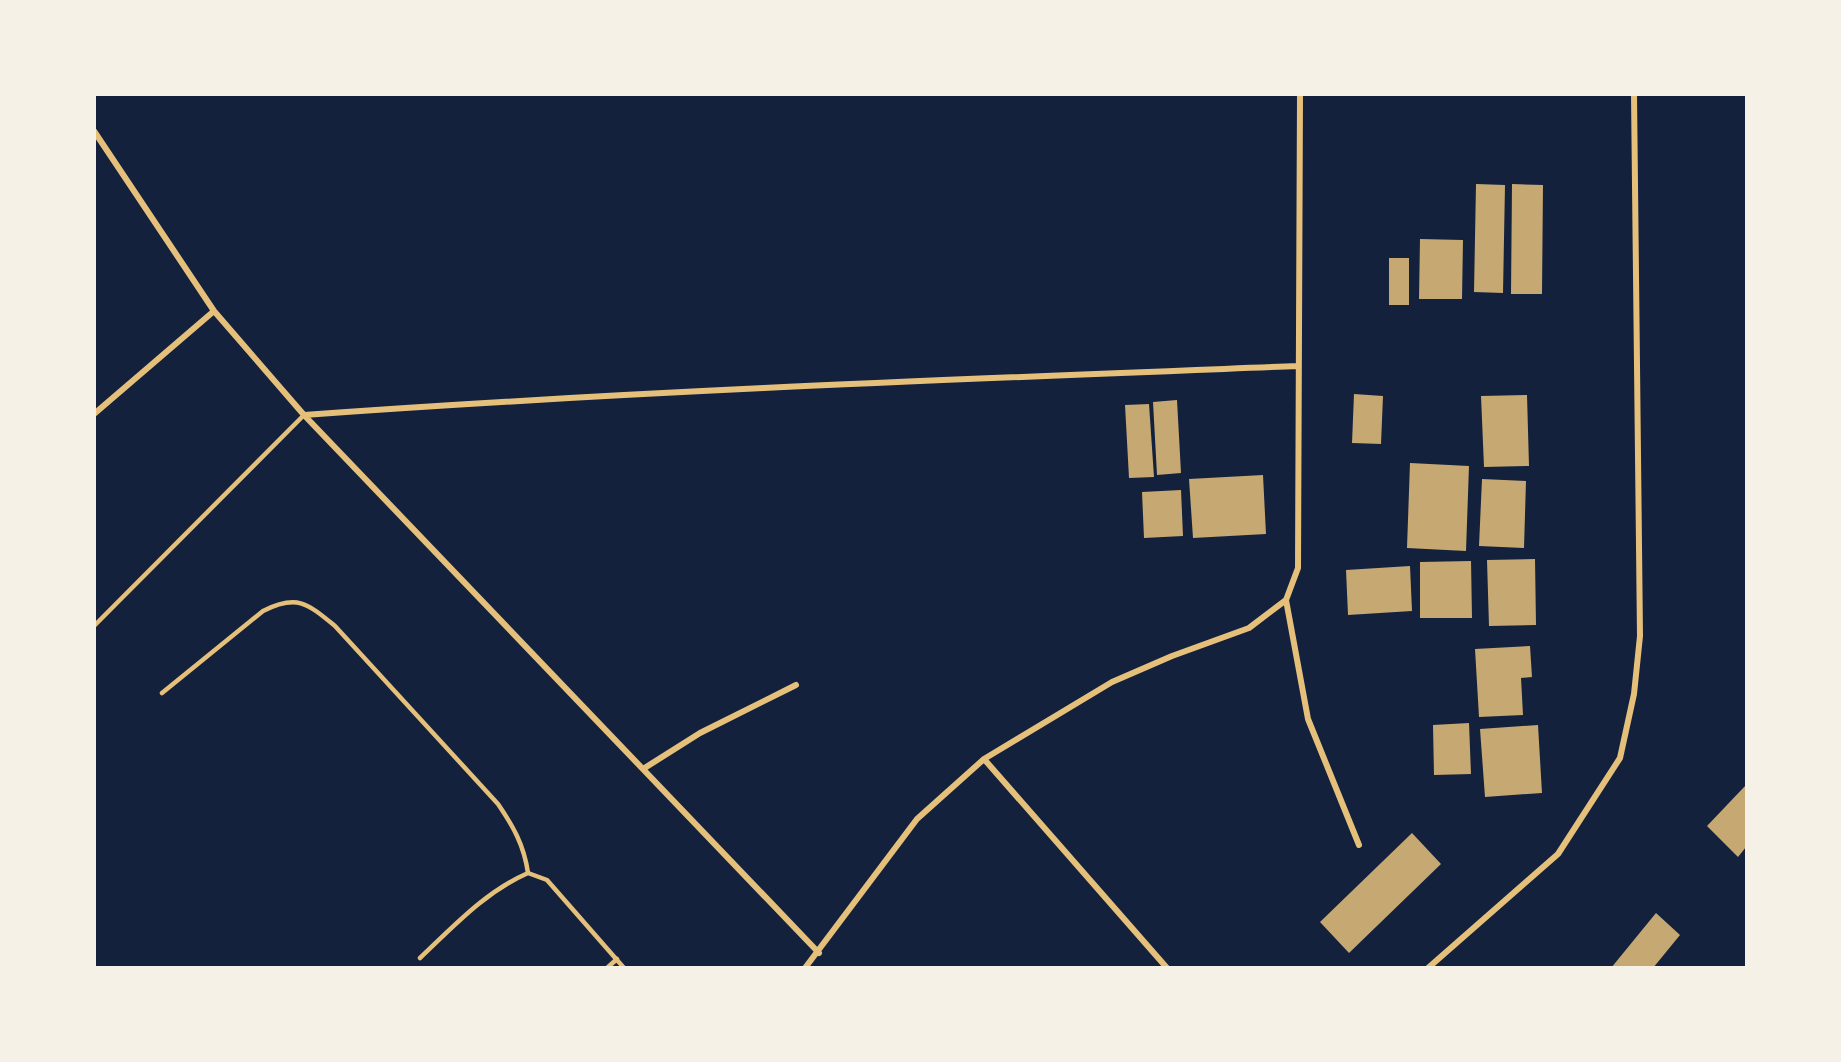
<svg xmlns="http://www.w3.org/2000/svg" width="1841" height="1062" viewBox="0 0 1841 1062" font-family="'Nunito Sans',sans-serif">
<rect width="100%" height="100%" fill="#14213d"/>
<path fill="#c6a872" d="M1476,184L1505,185L1503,293L1474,292Z
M1512,184L1543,185L1542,294H1511Z
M1420,239L1463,240L1462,299H1419Z
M1389,258H1409V305H1389Z
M1354,394L1383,396L1381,444L1352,443Z
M1527,395L1529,466L1484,467L1481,396Z
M1177,400L1181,473L1157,475L1153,402Z
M1149,404L1154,477L1129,478L1125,405Z
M1410,463L1469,466L1466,551L1407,548Z
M1263,475L1266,534L1193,538L1189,479Z
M1482,479L1526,481L1524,548L1479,546Z
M1181,490L1183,536L1144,538L1142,492Z
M1535,559L1536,625L1489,626L1487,560Z
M1471,561L1472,618H1420V562Z
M1410,566L1412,611L1348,615L1346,570Z
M1530,646L1532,677L1521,678L1523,715L1479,717L1475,649Z
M1469,723L1471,774L1434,775L1433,725Z
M1538,725L1542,793L1485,797L1480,729Z
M1746,785V847L1738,857L1707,826Z
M1412,833L1441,864L1349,953L1320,922Z
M1656,913L1680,935L1653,968H1611Z"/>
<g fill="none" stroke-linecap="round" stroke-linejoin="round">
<path stroke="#e5c07b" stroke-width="4.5" d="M94,626L304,415
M162,693L263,611C297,594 307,603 335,626L498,804C513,826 524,845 528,873
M420,958C454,926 485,892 528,873L547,880L624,968
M607,968L617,959"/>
<path stroke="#e5c07b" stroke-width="6" d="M94,131L214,311L304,415L819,953
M94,414L214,311
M304,415C635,391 966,379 1298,366
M1286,600L1308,719L1359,845
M984,759L1167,968
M643,769L700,733L796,685
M805,968L917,819L984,759L1112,682L1172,656L1249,628L1286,600L1298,568L1300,94
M1428,968L1558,854L1620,758L1634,694L1640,636L1634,94"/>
</g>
<rect width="1841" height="1062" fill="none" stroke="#f6f1e7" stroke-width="192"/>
</svg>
